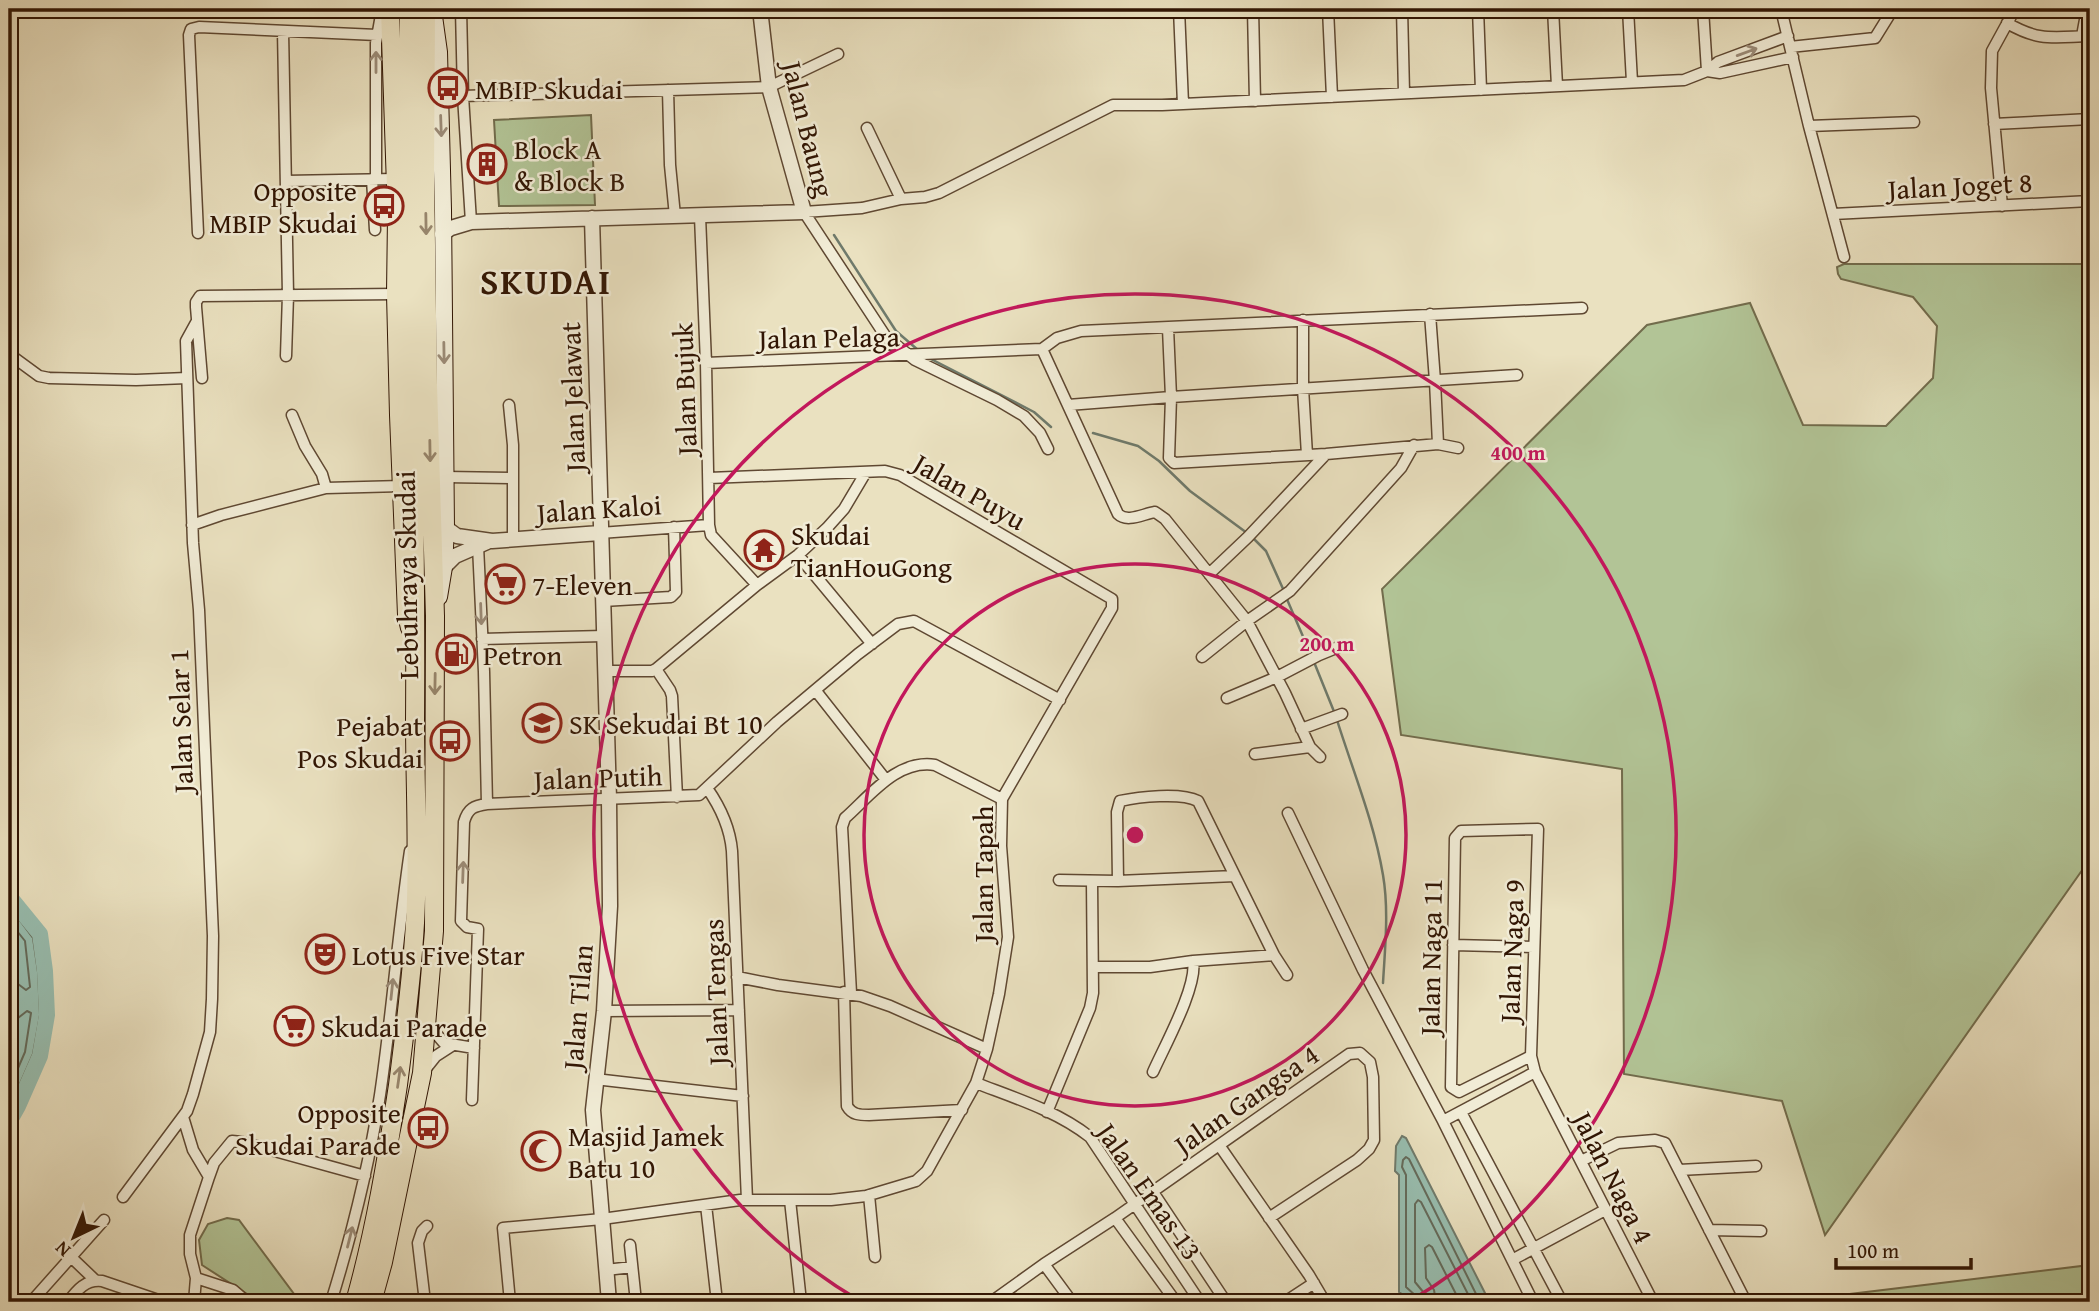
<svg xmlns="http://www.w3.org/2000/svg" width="2099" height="1311" viewBox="0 0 2099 1311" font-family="'Gentium Book Plus',serif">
<rect width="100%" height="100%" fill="#eae1c0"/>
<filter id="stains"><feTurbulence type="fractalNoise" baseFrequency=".00286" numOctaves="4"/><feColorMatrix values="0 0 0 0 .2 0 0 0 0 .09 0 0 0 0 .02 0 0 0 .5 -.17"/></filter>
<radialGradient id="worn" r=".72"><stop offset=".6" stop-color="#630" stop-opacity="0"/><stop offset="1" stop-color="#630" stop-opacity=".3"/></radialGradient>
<path fill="#b2c496" stroke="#726c4c" stroke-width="2" d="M591,115L595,205L499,206L494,120Z
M1844,264H2090V859L1825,1235L1782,1101L1624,1074L1622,769L1401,735L1382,589L1647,325L1750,303L1803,425L1886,426L1933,378L1937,326L1913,297L1841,279L1838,274L1837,267Z
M227,1218L239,1220L300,1302H259L202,1265L199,1240L208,1224Z
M2090,1265V1302H1816L1817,1298Z"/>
<path fill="#98beb0" stroke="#6f7a6b" stroke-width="2" d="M9,896L40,934L45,971L47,1015L40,1056L18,1106L9,1122V1012L12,1002L9,972Z
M1402,1136L1406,1138L1487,1297L1486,1302H1414L1399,1292V1175L1395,1171L1396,1146Z"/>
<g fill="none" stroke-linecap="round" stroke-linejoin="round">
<path stroke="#646a5a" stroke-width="2" d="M9,906L33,938L38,972L40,1015L33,1054L9,1109
M9,921L25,941L30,987L26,990L18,984L9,983
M9,1020L18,1018L27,1011L31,1013L25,1052L9,1089
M1417,1302L1416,1296L1406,1287V1175L1402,1167L1403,1160L1406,1157L1409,1159L1480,1302
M1426,1302L1424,1293L1415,1282V1204L1418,1200L1421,1202L1472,1302
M1436,1302L1434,1290L1426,1278L1425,1248L1429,1245L1432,1247L1460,1302"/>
<path stroke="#6f7a6b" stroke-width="2.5" d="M834,235L896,331L918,350
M929,358L1034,412L1051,427
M1093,433L1138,446L1159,461L1190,491L1247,533
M1252,537L1266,551L1284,591
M1286,597L1311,655
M1314,662L1335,714
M1337,720C1353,771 1374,822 1383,875C1389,910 1385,948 1383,983"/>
<path stroke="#98beb0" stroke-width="16" d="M9,896L40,934L45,971L47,1015L40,1056L18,1106L9,1122
M9,972L12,1002L9,1012"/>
<g stroke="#5f4832" stroke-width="13">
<path id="minor" d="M461,9L463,96L471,222
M1179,9L1183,104
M1253,9L1255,101
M1328,9L1332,97
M1402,9L1404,93
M1478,9L1481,90
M1553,9L1557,86
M1628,9L1632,82
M1703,9L1707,71
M1781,9L1809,126L1844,257
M2007,23C2040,42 2053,37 2090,36
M283,31L288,295L286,356
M2082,36L2087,9
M1790,47L1875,38L1893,9
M1707,71L1720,73L1793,57
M668,90L670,165L675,216
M463,96L769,87L838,54
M1994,124L2090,119
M1809,126L1914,122
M867,128L901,199
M372,179L375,230
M376,179V43L382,9
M286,181L395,179
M2002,206L1991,88L1992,51L2015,9
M1833,214L2090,201
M700,216L706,363L709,525L711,535L757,585
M198,233L189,35L191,29L199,27L377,35
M1430,314L1435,381L1438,444
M1303,320V388L1307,455
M1168,328L1171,397L1169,458L1174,463L1326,454L1438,444L1458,448
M1042,349L1118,514C1127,523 1143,514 1155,512L1165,519L1247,621L1285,693L1310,747L1320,757
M9,354L39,376L49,378L136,380L187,378
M706,363L1042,349L1057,338L1081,331L1582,308
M202,378L196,307V302L200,296L396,294
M509,405L513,445V538
M1068,405L1171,397L1517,375
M292,415L305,446L322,474L326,488
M1048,449L1040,433L1024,416L997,400L915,360L886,337L804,212L862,208L901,199L925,197L939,193L1113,105H1162L1684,80L1707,71L1718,62L1788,36
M445,477L513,478
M192,525L221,515L326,488L402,486
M600,533L709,525
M478,546L484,672L487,804
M798,555L872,644
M1209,574L1248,537L1326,454
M603,601L671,597L676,592L674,527
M482,639L604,636
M1202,657L1247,621L1290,591L1401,468L1414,445
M656,669L670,690L672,696L677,797
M605,671H652L656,669L757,585L798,555L827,528L844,509L866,472
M816,691L886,780
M1227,698L1277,677L1319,655L1341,646
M1301,729L1342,714
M1255,754L1310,747
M707,788C721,808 730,827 732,851L747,1200
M1288,813L1363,970L1443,1121L1533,1302
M1059,880L1118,881L1235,876
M1118,881L1117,812L1120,801C1138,797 1181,792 1198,801L1274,955L1287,975
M1453,945L1534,947
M1094,967H1150L1193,961L1274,955
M737,977L778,985L861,996L890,1006L987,1049
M844,992L847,1106C852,1115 860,1115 869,1115L962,1110
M851,993L842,827L845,818C870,796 897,759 935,765L1002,799
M604,1011L739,1010
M427,1023L444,1043L474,1048
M1531,1056L1459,1092L1451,1087L1455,838L1461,831L1538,829L1531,1056L1535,1072L1653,1302
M424,1071L436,1056L453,1045
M1153,1072C1164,1047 1198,986 1193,961
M595,1079L743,1096
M976,1083C1015,1098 1057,1111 1090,1137L1200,1302
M472,1100L478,929L467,927L461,921L464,822C468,808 474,806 487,804L699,795L777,722L858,654L898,624L914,621L1060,700
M1047,1112L1090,1008L1093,993L1092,881
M1461,1112L1562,1302
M183,1117L193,1150L209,1177L190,1235V1254L196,1278L194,1302
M1443,1121L1535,1072
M1219,1145L1309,1275L1325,1302
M1581,1161L1618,1143L1655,1140L1665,1143L1746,1302
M1679,1170L1756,1166
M209,1177L214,1163L232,1141L242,1142L365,1176
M1153,1192L1226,1302
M869,1195L875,1257
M123,1197L187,1111L193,1094L210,1032L212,999L213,936L199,610L193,543L186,341L197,321
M790,1200L801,1302
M706,1205L717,1302
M1115,1218L1176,1302
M1709,1230L1761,1231
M630,1245L636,1302
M72,1258L95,1280
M1512,1260L1605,1210
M1044,1264L1072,1302
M606,1270L632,1267
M196,1278L233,1290L247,1302
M31,1302L104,1220
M68,1302C77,1290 86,1279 102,1281L164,1302
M331,1302C352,1234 369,1165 380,1095C392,1014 398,932 410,851
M425,1302L418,1243L422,1231L427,1226
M510,1302L503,1228L602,1219L740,1200H831L866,1196L916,1181L927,1171L976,1083L987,1049L999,994L1008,937L1001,846L1002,799L1112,608V599L900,475L885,471L709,478
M991,1302L1044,1264L1115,1218L1349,1054L1360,1053L1370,1062L1373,1077L1374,1140L1369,1149L1357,1160L1269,1218
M1285,1302L1314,1283"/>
</g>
<g stroke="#5f4832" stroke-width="17">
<path id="tertiary" d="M592,218L609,799L610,906L604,1011L593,1110L609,1302
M442,234L451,228L471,222L804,212L769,87L760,9
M446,528L457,536L492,541L600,533
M444,567L455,556L487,542"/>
</g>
<g stroke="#311503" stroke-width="18">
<path id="secondary" d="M433,9L439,52L443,210L446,528L444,567L439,597"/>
</g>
<g stroke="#311503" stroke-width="20">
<path id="primary" d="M390,9L397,216L396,294L399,415L407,615L410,628"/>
</g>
<g stroke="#311503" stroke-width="20">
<path id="trunk" d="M397,235L400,268
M355,1302C375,1231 387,1158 398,1085C405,1031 412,977 415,923C419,855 415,788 415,720C417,483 408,246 409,9
M372,1302L383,1262L422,1073L434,931L435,616L428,385L425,175L426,9"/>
</g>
<use href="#minor" stroke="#f1ecd6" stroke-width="10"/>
<use href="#tertiary" stroke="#f1ecd6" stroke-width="14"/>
<use href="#secondary" stroke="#f1ecd6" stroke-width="16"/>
<use href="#primary" stroke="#eae1c0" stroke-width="18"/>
<use href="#trunk" stroke="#eae1c0" stroke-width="18"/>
</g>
<defs><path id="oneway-shaft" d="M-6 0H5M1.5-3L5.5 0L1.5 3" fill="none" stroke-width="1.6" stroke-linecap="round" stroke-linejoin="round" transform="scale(1.75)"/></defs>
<g stroke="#9b8b77">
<use href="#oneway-shaft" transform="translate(1747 52) rotate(-20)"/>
<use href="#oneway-shaft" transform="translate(376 62) rotate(-90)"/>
<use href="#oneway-shaft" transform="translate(441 126) rotate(88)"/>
<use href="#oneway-shaft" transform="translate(444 353) rotate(89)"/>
<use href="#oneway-shaft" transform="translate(481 614) rotate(88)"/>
<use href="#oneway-shaft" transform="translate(463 872) rotate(-88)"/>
<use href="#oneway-shaft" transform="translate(392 989) rotate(-84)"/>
<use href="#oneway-shaft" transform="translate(350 1237) rotate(-76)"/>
</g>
<g stroke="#97856b">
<use href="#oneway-shaft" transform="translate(426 224) rotate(89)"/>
<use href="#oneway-shaft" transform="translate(430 451) rotate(89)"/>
<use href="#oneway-shaft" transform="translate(435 684) rotate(91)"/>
<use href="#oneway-shaft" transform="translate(399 1077) rotate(-82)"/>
</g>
<g fill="none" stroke="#c2185b" stroke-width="3.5">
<circle cx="1135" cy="835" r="271"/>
<path d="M860 1301A541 541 0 1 1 1410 1301"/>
</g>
<defs>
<g id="bus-ring" transform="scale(2.0125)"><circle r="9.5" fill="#f1ecd6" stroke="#8f2418" stroke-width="1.5"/><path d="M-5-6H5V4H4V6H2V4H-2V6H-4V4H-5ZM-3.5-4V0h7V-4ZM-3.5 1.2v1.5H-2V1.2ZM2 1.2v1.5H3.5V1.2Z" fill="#8f2418"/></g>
<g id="building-ring" transform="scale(2.0125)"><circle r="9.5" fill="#f1ecd6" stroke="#8f2418" stroke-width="1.5"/><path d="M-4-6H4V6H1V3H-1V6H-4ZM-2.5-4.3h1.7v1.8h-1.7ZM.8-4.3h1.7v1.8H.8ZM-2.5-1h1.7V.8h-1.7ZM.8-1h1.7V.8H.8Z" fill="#8f2418"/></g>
<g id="temple-ring" transform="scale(2.0125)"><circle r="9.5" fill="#f1ecd6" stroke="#8f2418" stroke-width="1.5"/><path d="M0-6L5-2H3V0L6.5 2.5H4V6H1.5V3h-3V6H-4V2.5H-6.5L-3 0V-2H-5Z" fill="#8f2418"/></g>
<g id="supermarket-ring" transform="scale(2.0125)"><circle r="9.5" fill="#f1ecd6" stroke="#8f2418" stroke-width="1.5"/><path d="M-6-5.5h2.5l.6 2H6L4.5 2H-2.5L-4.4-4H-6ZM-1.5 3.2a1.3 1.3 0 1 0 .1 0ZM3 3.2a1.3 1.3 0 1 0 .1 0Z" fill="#8f2418"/></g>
<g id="fuel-ring" transform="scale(2.0125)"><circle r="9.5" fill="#f1ecd6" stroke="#8f2418" stroke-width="1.5"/><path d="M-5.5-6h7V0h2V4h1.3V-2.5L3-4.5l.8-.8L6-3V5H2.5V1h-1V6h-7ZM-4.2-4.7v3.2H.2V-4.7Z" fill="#8f2418"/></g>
<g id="school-ring" transform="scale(2.0125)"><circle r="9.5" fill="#f1ecd6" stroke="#8f2418" stroke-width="1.5"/><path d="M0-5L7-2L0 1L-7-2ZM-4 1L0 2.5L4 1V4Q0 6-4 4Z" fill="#8f2418"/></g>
<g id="theatre-ring" transform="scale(2.0125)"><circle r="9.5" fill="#f1ecd6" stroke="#8f2418" stroke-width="1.5"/><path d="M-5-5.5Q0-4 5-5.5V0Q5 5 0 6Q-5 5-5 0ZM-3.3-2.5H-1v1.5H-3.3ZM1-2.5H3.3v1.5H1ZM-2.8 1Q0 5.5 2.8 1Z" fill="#8f2418"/></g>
<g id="mosque-ring" transform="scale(2.0125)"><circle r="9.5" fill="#f1ecd6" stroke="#8f2418" stroke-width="1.5"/><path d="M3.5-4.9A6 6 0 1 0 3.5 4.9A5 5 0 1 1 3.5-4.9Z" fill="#8f2418"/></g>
</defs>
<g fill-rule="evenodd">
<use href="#bus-ring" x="448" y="88"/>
<use href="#building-ring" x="487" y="164"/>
<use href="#bus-ring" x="384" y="206"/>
<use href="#temple-ring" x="764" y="550"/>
<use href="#supermarket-ring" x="505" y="584"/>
<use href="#fuel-ring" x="456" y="654"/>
<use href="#school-ring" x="542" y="723"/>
<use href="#bus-ring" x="450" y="741"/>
<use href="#theatre-ring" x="325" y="954"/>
<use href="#supermarket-ring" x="294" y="1026"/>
<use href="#bus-ring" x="428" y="1128"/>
<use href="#mosque-ring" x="541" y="1151"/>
</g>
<g text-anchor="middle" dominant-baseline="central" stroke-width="5" stroke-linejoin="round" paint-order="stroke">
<g font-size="28" fill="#311503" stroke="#f1ecd6" text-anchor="start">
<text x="475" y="88">MBIP Skudai</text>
<text x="514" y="148">Block A<tspan x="514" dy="32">&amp; Block B</tspan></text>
<text x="357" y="190" text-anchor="end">Opposite<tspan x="357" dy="32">MBIP Skudai</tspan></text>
<text x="791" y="534">Skudai<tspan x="791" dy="32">TianHouGong</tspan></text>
<text x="532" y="584">7-Eleven</text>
<text x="483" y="654">Petron</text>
<text x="569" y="723">SK Sekudai Bt 10</text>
<text x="423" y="725" text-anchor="end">Pejabat<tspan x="423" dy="32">Pos Skudai</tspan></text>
<text x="352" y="954">Lotus Five Star</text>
<text x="321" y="1026">Skudai Parade</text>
<text x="401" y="1112" text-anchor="end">Opposite<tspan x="401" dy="32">Skudai Parade</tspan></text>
<text x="568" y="1135">Masjid Jamek<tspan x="568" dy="32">Batu 10</tspan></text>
</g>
<g font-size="28" fill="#311503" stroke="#f1ecd6">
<text transform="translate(809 129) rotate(76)">Jalan Baung</text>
<text transform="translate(1960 185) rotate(-3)">Jalan Joget 8</text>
<text transform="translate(829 337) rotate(-1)">Jalan Pelaga</text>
<text transform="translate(684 389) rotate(-92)">Jalan Bujuk</text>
<text transform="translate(572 397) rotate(-92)">Jalan Jelawat</text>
<text transform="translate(970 491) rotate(30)">Jalan Puyu</text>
<text transform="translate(599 508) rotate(-4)">Jalan Kaloi</text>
<text transform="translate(406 575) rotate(-91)">Lebuhraya Skudai</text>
<text transform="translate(180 721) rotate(-92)">Jalan Selar 1</text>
<text transform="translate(598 777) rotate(-2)">Jalan Putih</text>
<text transform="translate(982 874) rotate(-90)">Jalan Tapah</text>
<text transform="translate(1511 951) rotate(-88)">Jalan Naga 9</text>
<text transform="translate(1430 957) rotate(-89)">Jalan Naga 11</text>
<text transform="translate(715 992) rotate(-92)">Jalan Tengas</text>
<text transform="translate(577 1007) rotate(-85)">Jalan Tilan</text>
<text transform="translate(1246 1099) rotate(-35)">Jalan Gangsa 4</text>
<text transform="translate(1614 1177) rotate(63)">Jalan Naga 4</text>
<text transform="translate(1150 1191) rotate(55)">Jalan Emas 13</text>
</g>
<g font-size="35" font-weight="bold" letter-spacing="2" fill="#311503" stroke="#f1ecd6">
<text x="546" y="281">SKUDAI</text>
</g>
</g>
<circle cx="1135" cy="835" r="10" fill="#c2185b" stroke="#f1ecd6" stroke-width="3.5"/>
<g font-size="21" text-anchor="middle" font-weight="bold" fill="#c2185b" stroke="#f1ecd6" stroke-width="5" stroke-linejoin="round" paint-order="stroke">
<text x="1518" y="460">400 m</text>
<text x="1327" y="651">200 m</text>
</g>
<rect width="2099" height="1311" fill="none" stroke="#eae1c0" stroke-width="35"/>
<rect x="10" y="10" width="2078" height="1290" fill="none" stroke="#311503" stroke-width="3.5"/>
<rect x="18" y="18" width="2064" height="1276" fill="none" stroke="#311503" stroke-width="2"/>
<g transform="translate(74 1237) rotate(223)" stroke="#f1ecd6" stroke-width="5" paint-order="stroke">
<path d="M0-5L12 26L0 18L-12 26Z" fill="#311503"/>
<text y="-10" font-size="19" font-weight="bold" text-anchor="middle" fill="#311503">N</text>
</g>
<path d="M1836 1258v10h135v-10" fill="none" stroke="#311503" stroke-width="3.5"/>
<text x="1847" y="1258" font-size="21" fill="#311503" stroke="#f1ecd6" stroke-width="5" paint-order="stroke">100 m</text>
<rect width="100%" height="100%" filter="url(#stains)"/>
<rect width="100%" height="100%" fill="url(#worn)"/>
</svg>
